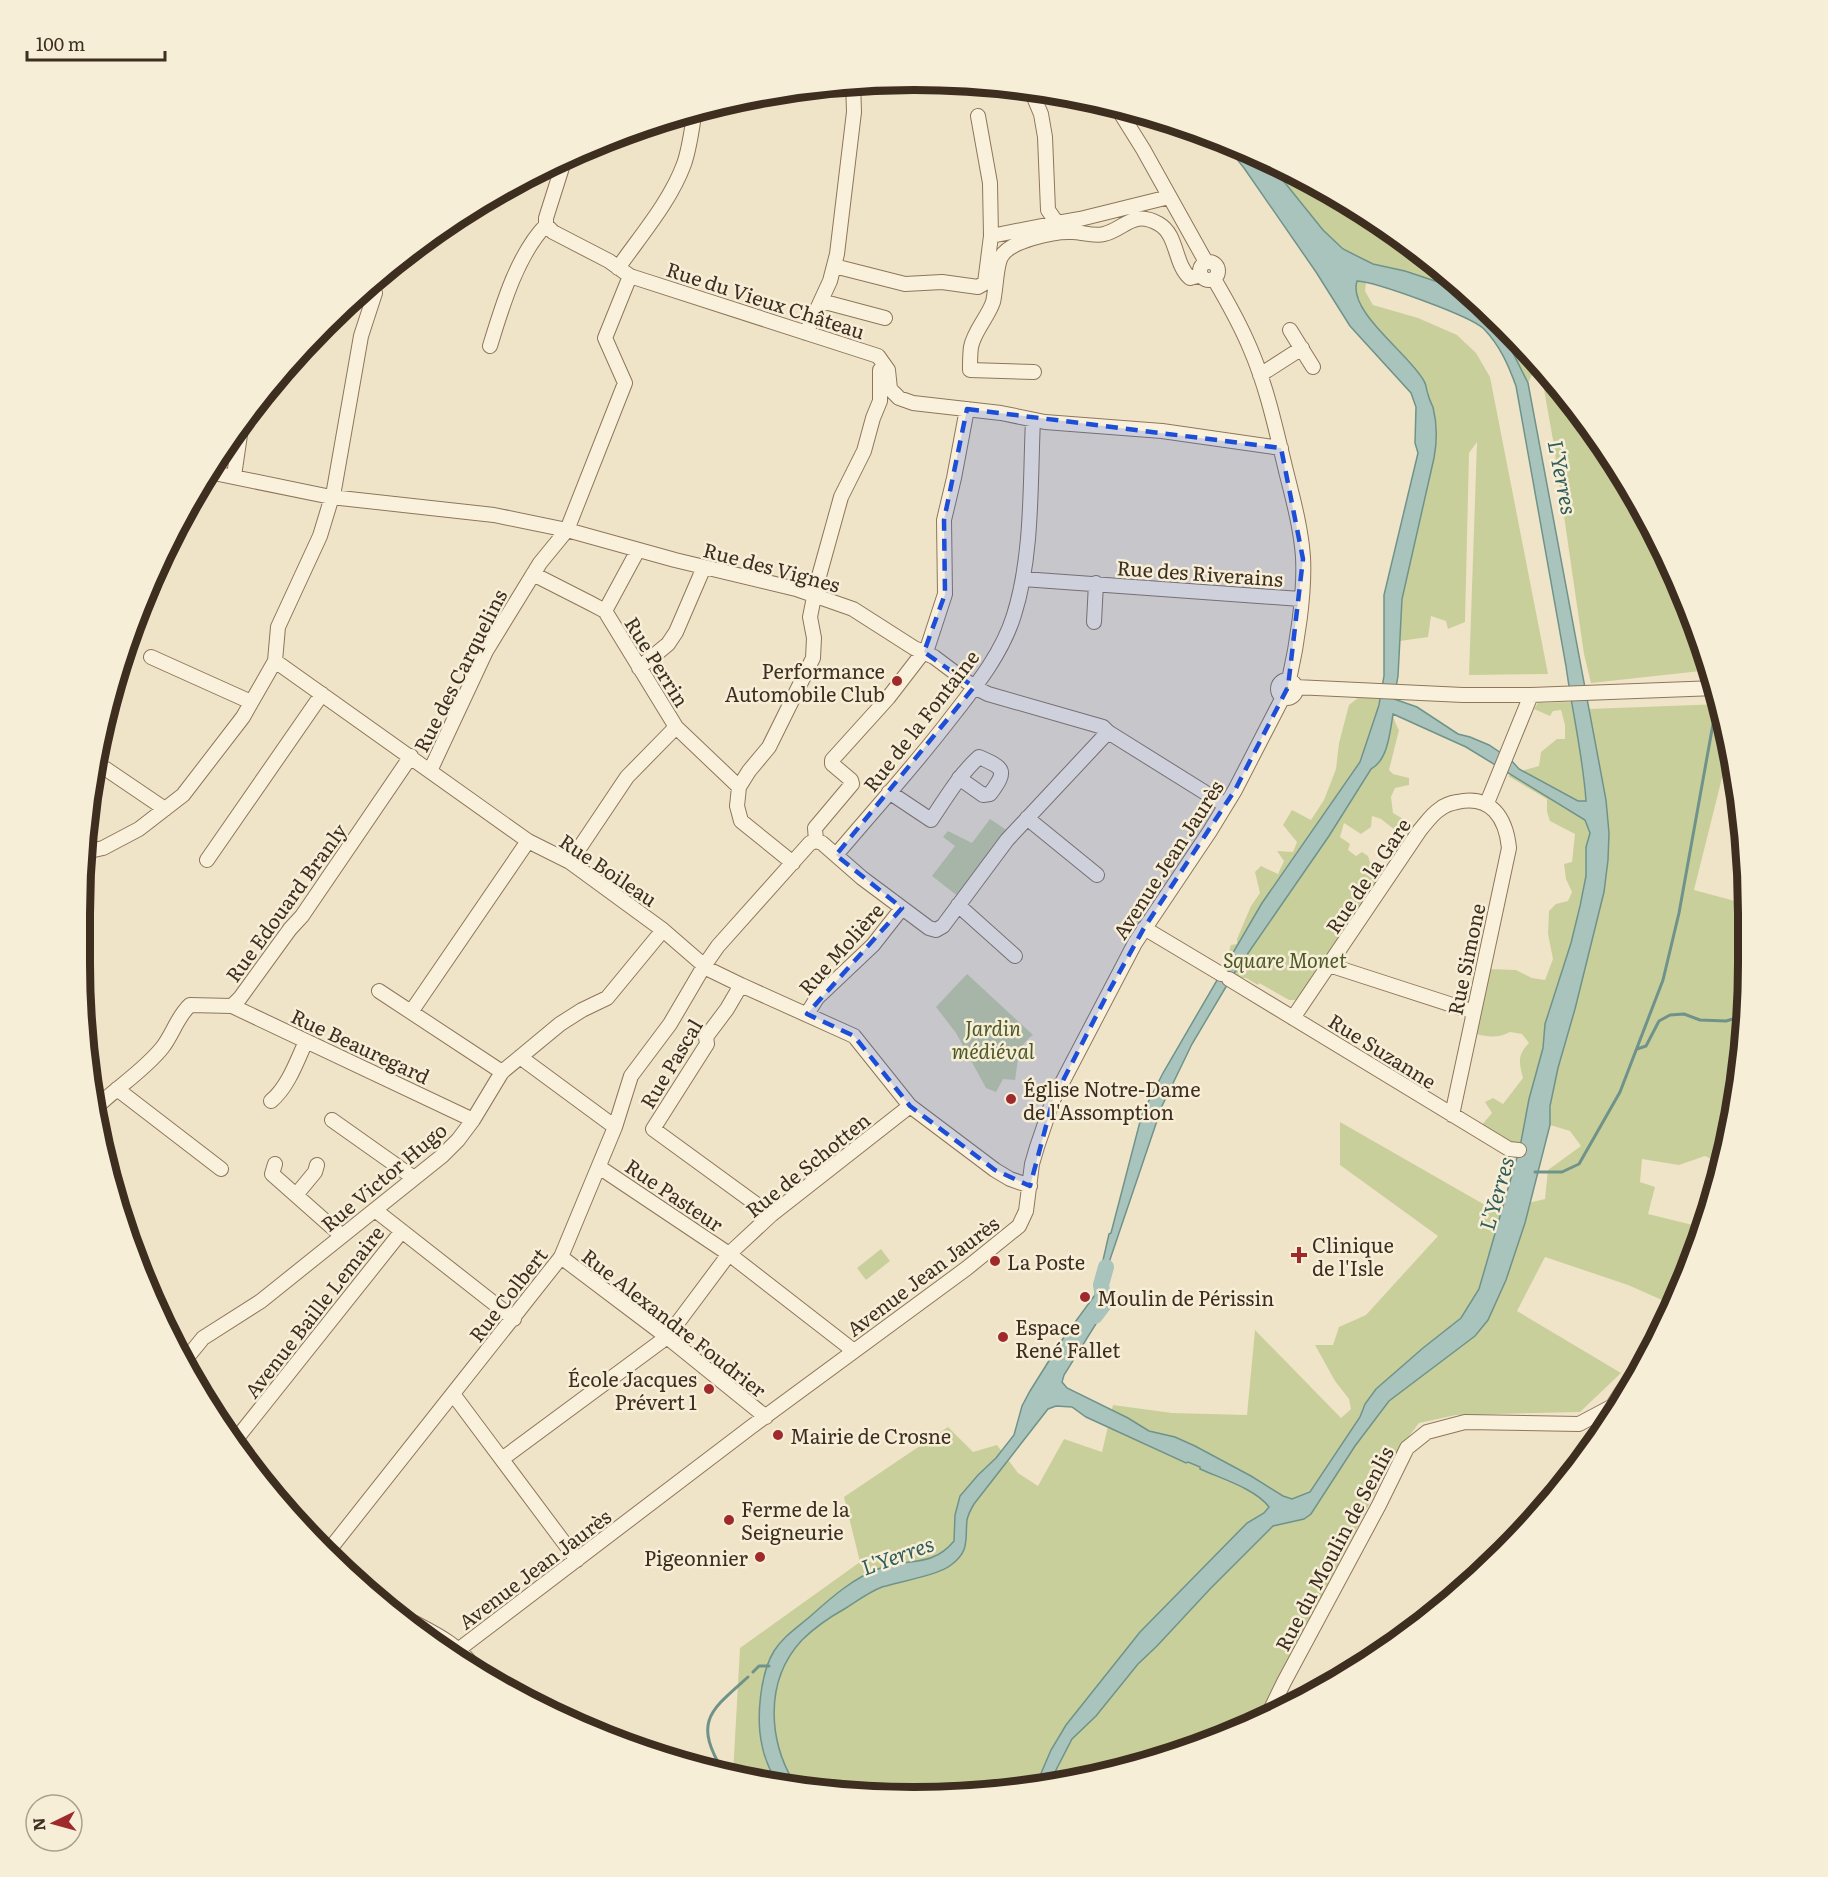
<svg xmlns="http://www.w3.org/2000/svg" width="1828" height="1877" viewBox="0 0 1828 1877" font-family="Literata,serif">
<rect width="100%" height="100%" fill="#f0e4c8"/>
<path fill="#c9cf9b" d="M1269,163L1332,191L1464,287L1479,302L1447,285L1405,271L1373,264L1343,249L1323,230Z
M1357,281L1366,282L1365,291L1373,305L1418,318L1457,335L1476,353L1490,377L1548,674L1469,675L1477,442L1469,453L1465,622L1448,629L1446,621L1431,616L1428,637L1400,641L1402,599L1408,567L1434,458L1436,434L1433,408L1425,383L1417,370L1364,312L1358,297L1355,286Z
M1490,314L1537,364L1528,383L1505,337Z
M1540,367L1576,406L1663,545L1710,670L1591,683L1584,654L1553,440Z
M1359,697L1384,699C1394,710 1392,718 1399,730L1389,770L1393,774L1409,778V785L1395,788L1391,797L1393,813L1415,826L1404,837L1381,819L1372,816L1371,827L1361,834L1344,823L1340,837L1350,844L1348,850L1356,856L1362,852L1368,856L1371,866L1386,875L1367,898L1297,1000H1289L1259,983L1258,985L1246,978H1230C1230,967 1227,954 1231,945L1237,944V939L1251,906L1260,893L1255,872L1261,866L1278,874L1284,861L1277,851L1293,852L1297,842L1283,825L1292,810L1311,820L1324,800L1336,769L1339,743L1349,705Z
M1571,702L1581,756L1586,801L1585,820L1590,833L1586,847V876L1571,943L1545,1024L1543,1048L1529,1099L1520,1147L1480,1127L1492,1113L1485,1102L1493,1098L1503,1104L1523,1078C1519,1063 1517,1055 1529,1043L1522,1034L1510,1032C1499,1038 1488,1037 1476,1034L1490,969L1516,970L1532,978L1545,980L1553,959L1548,934L1549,911L1556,904L1568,901L1572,892L1566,879L1564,864L1572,862L1575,834L1550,821L1547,812V799L1508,776C1520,770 1526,770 1539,766L1541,752L1557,739H1565V725L1561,710L1553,711L1550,716L1534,709L1538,703Z
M1721,704L1729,750L1694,890L1746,904L1741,1072L1720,1163L1705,1156L1679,1165L1642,1159L1640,1182L1655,1187L1648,1214L1705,1228L1704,1231L1671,1304L1628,1285L1545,1257L1517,1311L1621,1373L1580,1412L1456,1415L1419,1423L1394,1456L1258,1721L1130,1769L968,1796L805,1790L733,1774L740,1648L860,1562L844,1497L948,1427L973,1452L997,1445L1018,1473L1038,1486L1064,1439L1102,1452L1113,1405L1172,1413L1247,1415L1255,1330L1341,1418L1351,1409L1349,1399L1335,1381L1315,1345H1333L1339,1327L1366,1315L1438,1236L1340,1165V1122L1492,1209H1502L1545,1199L1548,1170L1581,1146L1570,1131L1550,1125C1549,1090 1561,1056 1571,1023C1579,995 1585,967 1592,938C1596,922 1602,906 1604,890C1615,828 1600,769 1589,709Z
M990,819L1008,831L959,897L932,876L955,846L943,837L948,831L972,843Z
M967,974L1033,1035C1017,1046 1018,1062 1015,1080L1003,1079L996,1092L986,1088L956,1033L936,1007Z
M881,1249L890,1261L866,1280L857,1268Z"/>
<path fill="#a9c4bc" stroke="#6f938a" stroke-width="1.5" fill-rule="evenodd" d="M1224,143L1269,163L1323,230L1343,249L1373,264L1405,271L1447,285L1479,302L1490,314L1505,337L1528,383L1606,800L1609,833L1608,860L1604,892L1575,1009L1558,1068L1550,1106V1125L1525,1223L1506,1280L1488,1320L1475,1336L1389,1401L1355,1446L1311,1514L1304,1519L1273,1526L1210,1589L1157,1646L1138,1664L1096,1716L1072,1739L1056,1770L1053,1782L1036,1785L1051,1750L1066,1725L1140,1632L1247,1523L1264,1513L1269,1507C1256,1489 1220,1478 1200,1469V1467L1188,1462L1186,1463L1086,1417L1072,1407L1056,1406L1048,1409L974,1504C971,1509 968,1515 967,1520C965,1540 970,1551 951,1565C939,1575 898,1582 882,1587C869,1592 857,1601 846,1608C830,1617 815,1627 802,1640C763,1682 768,1744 798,1789L777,1784C771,1772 764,1759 762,1745C756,1719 760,1674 774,1651C784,1635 801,1625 814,1613C833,1596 854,1578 878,1569C907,1557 931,1569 954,1541L955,1515L960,1496L978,1475L996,1458L1014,1435L1022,1406L1030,1391L1062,1340L1095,1295L1109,1234L1111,1233L1142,1114L1163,1073L1262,903L1360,762L1379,705L1384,676V595L1418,453L1415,443L1416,407L1411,393L1350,326L1316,272L1244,168ZM1357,281C1376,282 1471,316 1484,329C1500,346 1508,364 1516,386L1566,666C1572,711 1583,756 1586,801H1578L1519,769L1510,759L1489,745L1470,737L1458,734L1417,707L1394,699L1398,676L1402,599L1434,458C1437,442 1437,423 1433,407C1431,403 1429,399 1428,394C1426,390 1427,386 1424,381C1410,354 1347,312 1357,281ZM1393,714L1466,747L1585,820L1590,833L1586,847V876L1580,906L1571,943L1545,1024L1543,1048L1529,1099L1520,1147L1479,1289L1461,1318L1423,1348L1376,1389L1365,1404L1360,1417L1310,1492L1292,1499L1283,1496L1251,1476L1195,1446L1175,1437L1149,1431L1128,1418L1067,1388L1062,1382L1064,1375L1104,1311L1107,1304L1099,1292L1162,1106L1192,1044L1233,975L1329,836L1371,769C1388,760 1390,732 1393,714Z"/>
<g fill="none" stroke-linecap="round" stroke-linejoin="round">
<path stroke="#6f938a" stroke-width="3" d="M1637,1049L1646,1046L1659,1021L1670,1015L1684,1014L1700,1020L1726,1021L1733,1019L1743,1012
M1535,1172H1562L1579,1164L1620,1092L1663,980L1679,913L1713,724L1722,710
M753,1672L759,1666H769
M723,1771C693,1721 710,1711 748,1677"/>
<path stroke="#a9c4bc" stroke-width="16" d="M1095,1316L1104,1304L1101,1285L1106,1267"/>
<g stroke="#8d765c" stroke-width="16">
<path id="minor" d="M1030,88L1041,114L1045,137L1048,210L1057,223L1080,219L1169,197
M1118,109L1143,149L1206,262
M565,158L546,218V225L553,232L609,261L630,276L878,356L888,370L890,389L899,398L913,403L1001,413L1045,422L1162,431L1281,448
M991,236L1057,223
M1200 271a9 9 0 1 1 18 0a9 9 0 1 1-18 0Z
M834,266L905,284L942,282L978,287L985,283L991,236L990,183L978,116
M618,268C641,235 670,202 684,164C690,147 692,127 695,109
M1214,279C1227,301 1240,324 1250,348C1267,387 1276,430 1286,471C1293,499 1301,528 1303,557C1305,593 1297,645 1289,680
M371,285L375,293L361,336L334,490L320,536L278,627L275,661L528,841L570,862L663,930L708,969L741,985L854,1036L910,1106L995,1170L1010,1179L1030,1186
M821,301L885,318
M1290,330L1313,367
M806,333L830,281L837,254L854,112L853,82
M490,346C502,307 517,255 546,225
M1034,372L970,370C970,362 970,354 971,347C974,331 988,317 993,302C996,290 996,266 1001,257C1009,241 1055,231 1072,232C1082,232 1094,237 1104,234C1125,229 1133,209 1159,224C1178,235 1174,264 1190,278L1201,275
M1260,375L1302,348
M209,472L331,497L494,515L567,530L675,560L796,589L853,609L914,648L934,657L974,687L988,694L1103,727L1108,732L1225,805
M234,476L241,428
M533,574L590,603L605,611L676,727L739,787
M1023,579L1300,599
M605,611L638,550
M1094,622L1096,583
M151,657L251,702
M639,668L668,644L676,632L704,567
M1278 689a9 9 0 1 1 18 0a9 9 0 1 1-18 0Z
M1295,687L1463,695H1531L1716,688
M106,769L165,809
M430,771L486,651L540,563L567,530L625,383L605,338L630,276
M889,792L931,820C946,798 959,775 979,757C1004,768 1008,770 990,794L983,795L959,778
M1487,803L1531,695
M1027,818L1097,875
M816,841L815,828L852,784L851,780L832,764V760L888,698L928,646L945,594L944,520L954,478L967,409
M85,852L103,848L139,829L183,795L243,717L275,661
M836,855C874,810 914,766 950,719C975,687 1002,654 1014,615C1033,555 1030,482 1033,420
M207,860L322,694
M570,862L627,777L676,727
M793,863L741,821L737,806L739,787L749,771L769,747L813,658L814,638L810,617L816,587L841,497L864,451L873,418L880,401V370
M958,905L1015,956
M1144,928L1221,974
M1329,965L1474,1012
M1229,979L1509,1149L1519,1150
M741,985L727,1009L706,1037L707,1044L653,1129L771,1215
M379,991L502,1072
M232,1006L473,1120
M411,1012L528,841
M807,1014L817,998L873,945L902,908
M1293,1018L1420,830C1426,823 1432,814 1440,809C1445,805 1451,803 1457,802C1491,794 1506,818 1509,848L1452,1115
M520,1057L615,1127
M117,1089L221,1169
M271,1101C288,1087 297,1061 306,1041
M94,1105L102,1102C122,1084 145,1069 162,1048C173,1034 177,1017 190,1005L232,1006L240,998L290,929L302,916L411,756
M332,1120L414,1178
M275,1164L272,1174L342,1236
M599,1167L729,1254L854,1351
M296,1195L315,1172L317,1165
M375,1210L514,1319
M561,1257L667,1337L766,1417
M185,1360L203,1338L261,1301L442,1156L458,1140L473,1120L502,1072L560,1024L582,1010L607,998L663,930
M453,1394L577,1560
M1599,1432C1613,1403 1626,1384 1646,1360
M233,1443L402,1231
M502,1459L667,1337L729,1254L771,1215L910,1106
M326,1554L561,1257L615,1127L631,1076L670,1024L704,966L718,946L810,843L816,841L822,843L862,878L929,928L936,930L943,926L1007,840L1108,732
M413,1622C436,1634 461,1646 475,1669
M454,1653L751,1427L967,1268L1019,1226L1026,1211L1032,1164L1037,1147L1053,1100L1135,943L1210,831L1235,790L1283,697
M1267,1717L1284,1682L1379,1505L1407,1448L1427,1432L1465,1422L1579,1424L1611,1407"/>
</g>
<use href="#minor" stroke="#faf1dc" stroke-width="14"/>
</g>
<path fill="#1d4ed8" fill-opacity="0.2" stroke="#1d4ed8" stroke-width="4.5" stroke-dasharray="12 8" stroke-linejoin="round" d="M967,409L1281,448L1303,559L1288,687L1235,790L1144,928L1109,991L1053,1100L1030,1186L995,1170L910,1106L854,1036L807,1014L902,908L836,855L974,687L924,652L945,594L944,520Z"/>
<g fill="#9e2a2b" stroke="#f7eed8" stroke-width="2">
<circle cx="897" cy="681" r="6"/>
<circle cx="1011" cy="1099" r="6"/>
<path d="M1296 1246h6v6h6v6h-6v6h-6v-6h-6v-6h6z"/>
<circle cx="995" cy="1261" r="6"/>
<circle cx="1085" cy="1297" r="6"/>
<circle cx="1003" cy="1337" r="6"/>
<circle cx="709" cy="1389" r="6"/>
<circle cx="778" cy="1435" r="6"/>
<circle cx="729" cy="1520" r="6"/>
<circle cx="760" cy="1557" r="6"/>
</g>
<g text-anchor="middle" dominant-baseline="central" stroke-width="5" stroke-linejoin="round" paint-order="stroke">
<g font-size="20" fill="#3d2e20" stroke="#f7eed8">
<text transform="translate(766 299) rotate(18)">Rue du Vieux Château</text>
<text transform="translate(772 566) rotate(15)">Rue des Vignes</text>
<text transform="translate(1200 572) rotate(4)">Rue des Riverains</text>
<text transform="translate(658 661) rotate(58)">Rue Perrin</text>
<text transform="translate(459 670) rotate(-63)">Rue des Carquelins</text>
<text transform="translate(920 720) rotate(-52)">Rue de la Fontaine</text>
<text transform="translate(1167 859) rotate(-57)">Avenue Jean Jaurès</text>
<text transform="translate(609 869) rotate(34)">Rue Boileau</text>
<text transform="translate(1367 875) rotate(-56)">Rue de la Gare</text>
<text transform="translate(285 902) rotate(-54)">Rue Edouard Branly</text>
<text transform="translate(840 948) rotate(-48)">Rue Molière</text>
<text transform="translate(1465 959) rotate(-78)">Rue Simone</text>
<text transform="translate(361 1045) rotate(25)">Rue Beauregard</text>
<text transform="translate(1383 1050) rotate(32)">Rue Suzanne</text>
<text transform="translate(670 1063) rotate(-59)">Rue Pascal</text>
<text transform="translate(807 1164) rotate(-39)">Rue de Schotten</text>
<text transform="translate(383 1176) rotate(-40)">Rue Victor Hugo</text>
<text transform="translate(675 1194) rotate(34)">Rue Pasteur</text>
<text transform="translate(922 1275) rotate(-37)">Avenue Jean Jaurès</text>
<text transform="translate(507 1294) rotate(-52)">Rue Colbert</text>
<text transform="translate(313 1311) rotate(-52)">Avenue Baille Lemaire</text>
<text transform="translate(675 1322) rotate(38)">Rue Alexandre Foudrier</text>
<text transform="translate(1333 1548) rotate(-62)">Rue du Moulin de Senlis</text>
<text transform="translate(534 1568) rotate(-37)">Avenue Jean Jaurès</text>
</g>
<g font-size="20" fill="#3d2e20" stroke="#f7eed8" text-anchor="start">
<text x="885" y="670" text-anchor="end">Performance<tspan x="885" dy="23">Automobile Club</tspan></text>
<text x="1023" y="1088">Église Notre-Dame<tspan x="1023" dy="23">de l'Assomption</tspan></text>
<text x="1312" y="1244">Clinique<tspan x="1312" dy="23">de l'Isle</tspan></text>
<text x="1007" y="1261">La Poste</text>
<text x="1097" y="1297">Moulin de Périssin</text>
<text x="1015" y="1326">Espace<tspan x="1015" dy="23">René Fallet</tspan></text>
<text x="697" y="1378" text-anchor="end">École Jacques<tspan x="697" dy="23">Prévert 1</tspan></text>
<text x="790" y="1435">Mairie de Crosne</text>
<text x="741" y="1508">Ferme de la<tspan x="741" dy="23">Seigneurie</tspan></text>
<text x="748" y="1557" text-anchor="end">Pigeonnier</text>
</g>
<g font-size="20" font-style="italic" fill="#4d5a26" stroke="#f7eed8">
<text x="1285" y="959">Square Monet</text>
<text x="993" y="1027">Jardin<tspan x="993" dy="23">médiéval</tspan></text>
</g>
<g font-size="21" font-style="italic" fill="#2f5d5a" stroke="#f7eed8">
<text transform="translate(1564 477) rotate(79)">L'Yerres</text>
<text transform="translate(1495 1193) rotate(-74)">L'Yerres</text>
<text transform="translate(897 1554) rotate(-20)">L'Yerres</text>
</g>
</g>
<path d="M0 0H1828V1877H0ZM914 90H914A824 824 0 0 1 1738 914V963A824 824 0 0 1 914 1787H914A824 824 0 0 1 90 963V914A824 824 0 0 1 914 90Z" fill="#f7eed8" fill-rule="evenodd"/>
<path fill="none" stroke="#3d2e20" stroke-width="8" d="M914 90H914A824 824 0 0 1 1738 914V963A824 824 0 0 1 914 1787H914A824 824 0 0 1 90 963V914A824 824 0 0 1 914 90Z"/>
<g transform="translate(54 1823) rotate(265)"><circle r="28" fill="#f7eed8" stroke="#ada18e" stroke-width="1.5"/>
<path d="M0-4.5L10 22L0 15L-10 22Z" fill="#9e2a2b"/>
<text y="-9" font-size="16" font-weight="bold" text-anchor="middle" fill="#3d2e20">N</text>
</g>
<path d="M27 51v9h138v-9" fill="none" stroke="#3d2e20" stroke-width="3"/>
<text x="36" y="51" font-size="18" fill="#3d2e20" stroke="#f7eed8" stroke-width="4.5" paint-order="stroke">100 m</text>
</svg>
